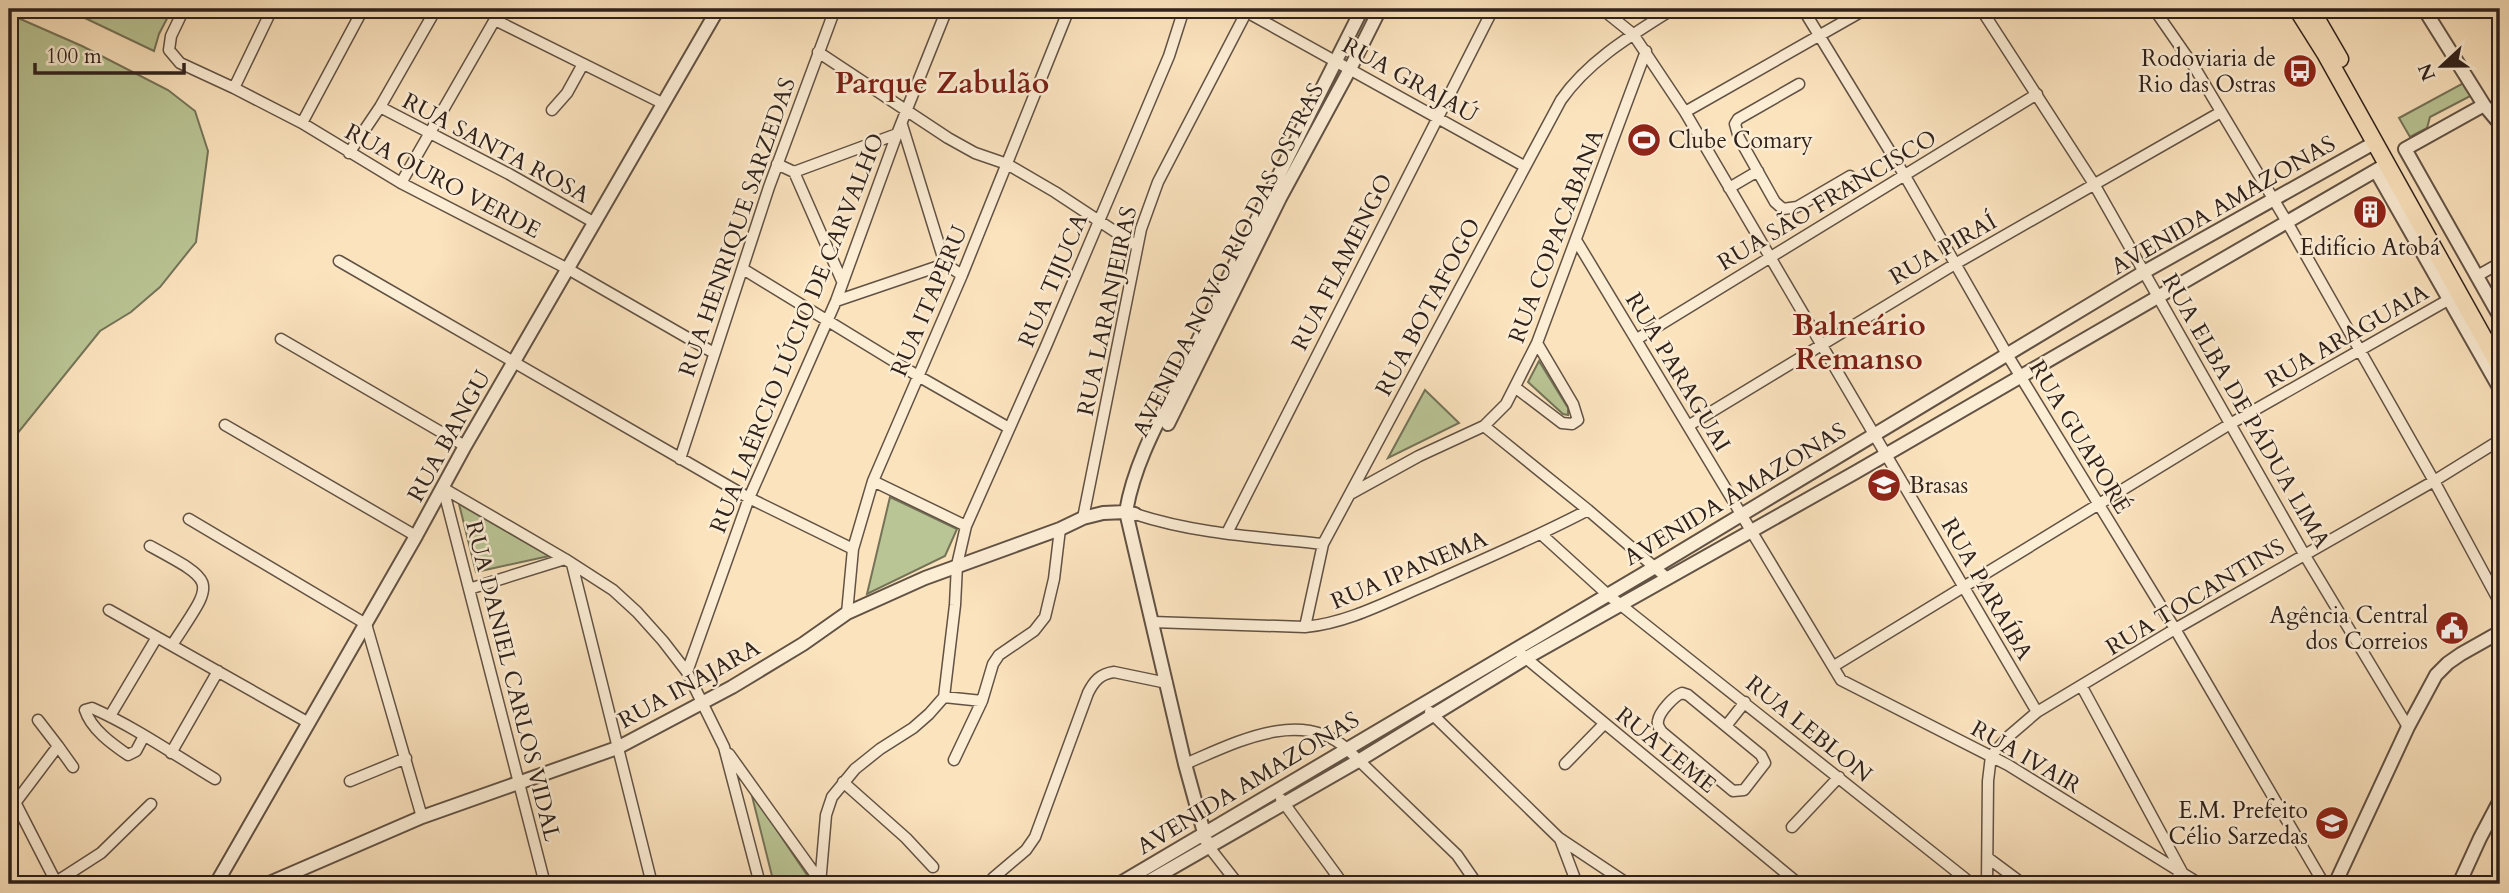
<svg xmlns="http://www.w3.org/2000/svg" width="2509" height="893" viewBox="0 0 2509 893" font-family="Cardo,serif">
<rect width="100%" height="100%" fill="#fbe3be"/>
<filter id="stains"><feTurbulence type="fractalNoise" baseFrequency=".00286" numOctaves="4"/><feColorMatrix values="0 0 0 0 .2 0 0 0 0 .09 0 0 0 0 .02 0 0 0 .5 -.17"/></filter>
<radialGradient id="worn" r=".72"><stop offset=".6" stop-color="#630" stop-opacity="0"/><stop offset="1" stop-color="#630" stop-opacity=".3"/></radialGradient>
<path fill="#bac595" stroke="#747358" stroke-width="2" d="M66,9H172L159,34L154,51Z
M9,14L82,46L168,90L195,111L208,151L196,242L160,287L131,312L100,331L9,444Z
M2469,80L2476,93L2430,117L2427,128L2410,137L2399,118Z
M1539,361L1568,408V415L1563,414L1528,382Z
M1425,390L1459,423L1388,458Z
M890,497L957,529L945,556L867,594Z
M459,504L549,556L476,572Z
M751,792L809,878V884H774Z"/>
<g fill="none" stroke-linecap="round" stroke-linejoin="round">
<g stroke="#625244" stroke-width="13">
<path id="minor" d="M184,9L171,36L169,50L180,63L234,88L302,123L401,183L568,269L714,353
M697,9L713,17
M1602,9L1633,34L1685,112L2037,712
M1803,9L1905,176L2008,356L2175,629L2324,884
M1981,9L2094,184L2304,554L2408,727
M2154,9L2195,68L2287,222L2434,481L2500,603
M1243,10L1524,166
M495,20L662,103
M818,52L948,138L975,153L1007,164L1055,192L1137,246
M1799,84L1738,119L1735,124L1739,138L1775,202L1783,209L1797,207L1850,176
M234,88L272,9
M380,107L509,174L595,223
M552,110L567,93L583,64
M1685,112L1866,9
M302,123L363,9
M902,125L945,264L962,275
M349,153L380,107L436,9
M777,164L794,172L842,281
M794,172L897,134
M401,183L501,9
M1729,188L1758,171
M1576,240L1841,680L2008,765L2200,884
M339,261L749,498L853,549
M743,269L918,376L1009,428
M2477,276L2500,263
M836,301L945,264
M281,339L465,446
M1637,339L2037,94
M1516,388L1562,423L1572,424L1578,420L1573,404L1537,343
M225,425L416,536
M1484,426L1588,510L1667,578
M1688,426L1955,264L2221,112
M680,459L769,187L835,9
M873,481L966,526
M443,488L565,559L613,590L637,612L663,641L687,672L724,747L760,884
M443,488L545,884
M1352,493L1419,456L1484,426L1506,404L1537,343L1646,51
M1135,514C1196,534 1259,537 1323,544
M1083,518L1141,229L1158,182L1248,9
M189,519L366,624L422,817
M1227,533L1493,9
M1541,534L1607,594L1972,884
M150,546C220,584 214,580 172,645
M572,564L652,884
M469,589L565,559
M109,610L309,723
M847,613L853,549L873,481L962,275L1069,9
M1152,622L1305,627C1349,623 1390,600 1431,583C1484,559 1537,537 1588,510
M1305,627L1323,544L1561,100C1589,60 1632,35 1673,9
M1521,654L1799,884
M1834,666L2230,424L2448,300
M687,672L749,498L836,301L897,134L947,9
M2082,687L2182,872L2172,884
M1682,693L1688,695L1761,755L1765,763L1744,790L1733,791L1662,732C1659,728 1657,725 1658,721C1659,712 1674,696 1682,693Z
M944,697L982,701
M1430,712L1559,838L1628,884
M110,716L157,637
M1726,726L1745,702
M144,736L136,751L128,755C112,744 91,729 85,710L92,708C135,727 175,755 215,779
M58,746L73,767
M171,753L218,671
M729,754L820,881
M954,760L982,701L993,664L999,655L1034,631L1045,617L1054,579L1060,529
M1185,764C1233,744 1300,707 1347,749L1457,855L1477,884
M1565,764L1604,724
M350,781L406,758
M843,782L906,838L933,867
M1281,799L1343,884
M15,802L57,884
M9,811L58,746L38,720
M1792,827L1839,777
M1560,839L1577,884
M1209,847L1238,884
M1988,858L2023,884
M56,882L101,853L151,804
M820,884L826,815L832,797L855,769L880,749L913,728L929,714L944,697L955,605L957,565L966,526L1046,346L1130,148L1169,56L1184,9
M990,884L993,878L1026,850L1035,837L1088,693C1094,681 1100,674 1114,672L1167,683
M1987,884L1988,781L1991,756L2009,736L2037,712L2175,629L2434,481L2500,440"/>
</g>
<g stroke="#625244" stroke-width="16">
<path id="tertiary" d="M2424,9L2484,105L2500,124
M2484,105L2405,149L2500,317
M2376,171L2500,389
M1168,424L1280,198L1350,69L1380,9
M1206,840L1185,764L1126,512C1135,456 1169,403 1193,351C1248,236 1305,122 1362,9
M216,884L416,536L465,446L718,9
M267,884L422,817L617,748L732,687L803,644L847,613L925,578L1060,529L1083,518L1103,513L1126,512L1135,514
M1119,884L1655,567L2144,272L2374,143
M1144,884L1358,761L1526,658L1856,472L2387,164
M2335,884L2408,727L2436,675L2448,663L2461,654L2500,632
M2459,884L2480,838L2500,800"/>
</g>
<g stroke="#2f211b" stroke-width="19">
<path id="trunk" d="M2297,9L2326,55L2500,367
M2311,9L2340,59"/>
</g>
<use href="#minor" stroke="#fcedd5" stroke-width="10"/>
<use href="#tertiary" stroke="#fcedd5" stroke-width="12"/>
<use href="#trunk" stroke="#fbe3be" stroke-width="16"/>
</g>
<defs>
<g id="bus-disc" transform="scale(1.75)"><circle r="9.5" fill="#8f2418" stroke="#fcedd5"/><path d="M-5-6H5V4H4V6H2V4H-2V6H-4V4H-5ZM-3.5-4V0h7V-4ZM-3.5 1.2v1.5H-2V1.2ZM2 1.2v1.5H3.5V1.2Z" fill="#fff"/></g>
<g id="stadium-disc" transform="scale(1.75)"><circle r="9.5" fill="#8f2418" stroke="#fcedd5"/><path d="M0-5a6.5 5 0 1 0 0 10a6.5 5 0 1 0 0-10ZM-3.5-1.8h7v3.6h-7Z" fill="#fff"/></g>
<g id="building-disc" transform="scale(1.75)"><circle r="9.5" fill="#8f2418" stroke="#fcedd5"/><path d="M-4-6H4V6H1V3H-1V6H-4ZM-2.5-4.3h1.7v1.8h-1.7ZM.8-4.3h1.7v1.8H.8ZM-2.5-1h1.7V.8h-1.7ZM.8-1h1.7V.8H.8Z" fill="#fff"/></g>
<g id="school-disc" transform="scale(1.75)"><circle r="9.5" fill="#8f2418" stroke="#fcedd5"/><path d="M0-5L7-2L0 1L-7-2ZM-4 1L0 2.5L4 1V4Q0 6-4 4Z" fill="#fff"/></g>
<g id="civic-disc" transform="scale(1.75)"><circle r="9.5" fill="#8f2418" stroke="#fcedd5"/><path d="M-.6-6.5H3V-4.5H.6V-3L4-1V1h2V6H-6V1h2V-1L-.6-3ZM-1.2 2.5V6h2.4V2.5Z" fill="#fff"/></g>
</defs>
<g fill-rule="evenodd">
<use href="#bus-disc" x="2300" y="71"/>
<use href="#stadium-disc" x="1644" y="140"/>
<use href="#building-disc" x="2370" y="212"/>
<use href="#school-disc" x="1884" y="485"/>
<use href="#civic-disc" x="2452" y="628"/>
<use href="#school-disc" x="2332" y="823"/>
</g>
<g text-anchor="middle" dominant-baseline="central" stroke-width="5" stroke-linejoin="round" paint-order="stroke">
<g font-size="23" fill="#2f211b" stroke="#fcedd5" text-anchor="end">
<text x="2276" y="58">Rodoviaria de<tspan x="2276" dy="26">Rio das Ostras</tspan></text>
<text x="1668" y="140" text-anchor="start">Clube Comary</text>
<text x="2370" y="247" text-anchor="middle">Edifício Atobá</text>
<text x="1909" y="485" text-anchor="start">Brasas</text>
<text x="2428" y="615">Agência Central<tspan x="2428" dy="26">dos Correios</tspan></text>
<text x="2308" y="810">E.M. Prefeito<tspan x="2308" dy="26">Célio Sarzedas</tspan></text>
</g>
<g font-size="23" fill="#2f211b" stroke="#fcedd5">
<text transform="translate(1410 80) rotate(29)">RUA GRAJAÚ</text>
<text transform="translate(496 148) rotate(28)">RUA SANTA ROSA</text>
<text transform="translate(443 181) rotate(28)">RUA OURO VERDE</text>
<text transform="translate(1827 200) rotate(-31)">RUA SÃO FRANCISCO</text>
<text transform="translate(2223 205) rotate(-30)">AVENIDA AMAZONAS</text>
<text transform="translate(737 227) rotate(-71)">RUA HENRIQUE SARZEDAS</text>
<text transform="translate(1556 236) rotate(-69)">RUA COPACABANA</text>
<text transform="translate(1943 249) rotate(-30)">RUA PIRAÍ</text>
<text transform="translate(1228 260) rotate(-63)">AVENIDA NOVO RIO DAS OSTRAS</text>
<text transform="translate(1342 262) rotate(-63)">RUA FLAMENGO</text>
<text transform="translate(1053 280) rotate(-67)">RUA TIJUCA</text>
<text transform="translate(929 301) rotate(-67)">RUA ITAPERU</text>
<text transform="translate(1428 307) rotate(-62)">RUA BOTAFOGO</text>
<text transform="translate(1107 311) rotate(-78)">RUA LARANJEIRAS</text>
<text transform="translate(797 333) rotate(-68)">RUA LAÉRCIO LÚCIO DE CARVALHO</text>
<text transform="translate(2347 336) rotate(-30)">RUA ARAGUAIA</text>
<text transform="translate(1678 372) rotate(59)">RUA PARAGUAI</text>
<text transform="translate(2246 411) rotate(60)">RUA ELBA DE PÁDUA LIMA</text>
<text transform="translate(449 436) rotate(-61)">RUA BANGU</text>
<text transform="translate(2080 437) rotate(59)">RUA GUAPORÉ</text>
<text transform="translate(1735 494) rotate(-31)">AVENIDA AMAZONAS</text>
<text transform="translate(1409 570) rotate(-23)">RUA IPANEMA</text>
<text transform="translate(1987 589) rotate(60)">RUA PARAÍBA</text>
<text transform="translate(2195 597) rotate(-31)">RUA TOCANTINS</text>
<text transform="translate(513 681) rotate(76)">RUA DANIEL CARLOS VIDAL</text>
<text transform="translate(689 684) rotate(-29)">RUA INAJARA</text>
<text transform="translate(1809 729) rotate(39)">RUA LEBLON</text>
<text transform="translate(1666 750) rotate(39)">RUA LEME</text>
<text transform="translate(2026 757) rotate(30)">RUA IVAIR</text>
<text transform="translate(1248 783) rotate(-31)">AVENIDA AMAZONAS</text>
</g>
<g font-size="30" font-weight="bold" fill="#7a1f14" stroke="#fcedd5">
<text x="942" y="83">Parque Zabulão</text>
<text x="1859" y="325">Balneário<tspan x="1859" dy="34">Remanso</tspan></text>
</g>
</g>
<rect width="2509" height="893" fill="none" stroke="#fbe3be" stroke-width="35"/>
<rect x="10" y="10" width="2488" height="872" fill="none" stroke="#2f211b" stroke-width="3.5"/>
<rect x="18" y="18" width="2474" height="858" fill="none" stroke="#2f211b" stroke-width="2"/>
<g transform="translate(2442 66) rotate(248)" stroke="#fcedd5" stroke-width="5" paint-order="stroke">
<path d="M0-5L12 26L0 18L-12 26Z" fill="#2f211b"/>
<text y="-10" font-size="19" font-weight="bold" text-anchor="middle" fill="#2f211b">N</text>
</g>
<path d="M35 63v10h149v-10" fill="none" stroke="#2f211b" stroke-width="3.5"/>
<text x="46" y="63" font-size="21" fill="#2f211b" stroke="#fcedd5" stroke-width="5" paint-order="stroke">100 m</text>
<rect width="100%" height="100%" filter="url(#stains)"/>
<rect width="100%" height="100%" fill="url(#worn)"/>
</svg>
